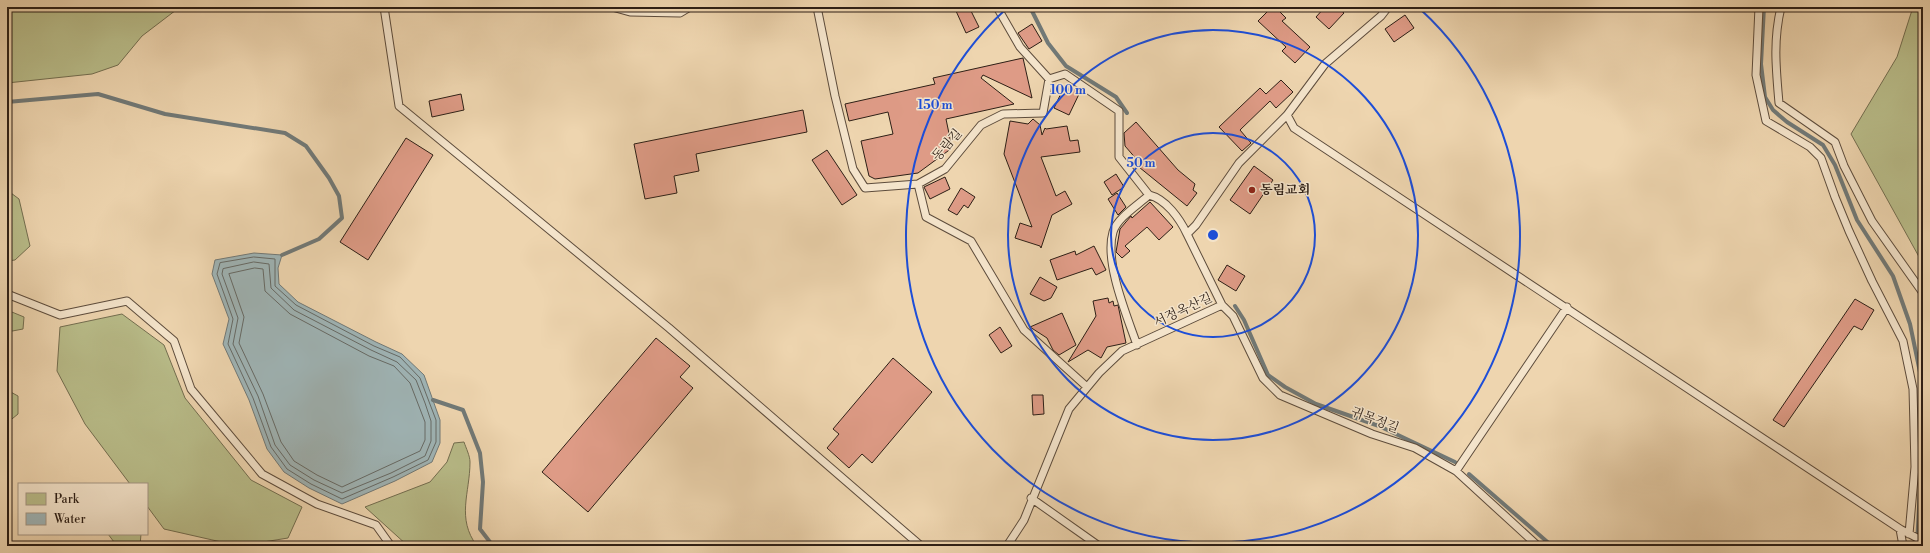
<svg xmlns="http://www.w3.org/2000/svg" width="1930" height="553" viewBox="0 0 1930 553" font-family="'Libre Bodoni','Noto Serif KR',serif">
<rect width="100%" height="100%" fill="#eed5af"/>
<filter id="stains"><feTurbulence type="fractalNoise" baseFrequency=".005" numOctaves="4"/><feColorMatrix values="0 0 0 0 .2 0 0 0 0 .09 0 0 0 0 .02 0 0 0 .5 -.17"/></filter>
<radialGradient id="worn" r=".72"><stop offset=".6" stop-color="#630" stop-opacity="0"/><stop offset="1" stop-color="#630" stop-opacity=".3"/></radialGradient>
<path fill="#b9bd8a" stroke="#736e50" d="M7,7H180L142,36L118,65L92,74L7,83Z
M1913,7H1923V264L1851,134L1897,57Z
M7,190L19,199L30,246L15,260L7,261Z
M7,310L24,317L23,329L7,332Z
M122,314L164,345L185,398L251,480L302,507L288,538L239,546L164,529L147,506V484H130L85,424L57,371L60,327Z
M7,390L18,396V414L7,423Z
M464,442C466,448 470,456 470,462C470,493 456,518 477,546H408L365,507L430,482L447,462L454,443Z
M108,534H141L140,546H117Z"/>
<path fill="#9fb5b7" stroke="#717977" d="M254,253L282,255L278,268L279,284L298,302L376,342L402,354L424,375L440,420V443L432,462L395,481L342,504L309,488L284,472L267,449L249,400L223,344L229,319L212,274L215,260Z"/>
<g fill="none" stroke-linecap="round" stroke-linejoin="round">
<path stroke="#666a66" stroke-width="1" d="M254,257L275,259V286L296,305L374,346L400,357L420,378L436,420V442L428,460L393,477L342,499L311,484L287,469L271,447L253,398L228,344L233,319L217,274L220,263Z
M254,262L269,264L271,288L294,310L371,350L397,362L416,380L425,403L431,421V441L425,456L391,473L342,493L314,480L290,465L275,445L258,396L233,344L238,318L222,274L223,269Z
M255,268L263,269L265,291L290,314L369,356L394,366L410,383L425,422V440L420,451L342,487L317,475L294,461L281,442L263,394L239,343L244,317L229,274Z"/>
<path stroke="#717977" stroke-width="4" d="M1030,7L1048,43L1066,66L1116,97L1127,113
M1764,7L1761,64L1765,97L1773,110L1787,122L1823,145L1835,165L1857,220L1893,276L1910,324L1921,377L1922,450L1917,546
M7,102L98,94L165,114L285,133L306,146L329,178L339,196L342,218L319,239L282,255
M1235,306L1244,320L1268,375L1285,387L1316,404L1379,426L1455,462
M433,400L463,410L480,453L483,482L480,529L493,546
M1469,474L1552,546"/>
</g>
<path fill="#de9b86" stroke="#2d1f16" d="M964,7H969L979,27L966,33L956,11Z
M1272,7H1275L1286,18L1282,21L1310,47L1295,63L1282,51L1286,47L1258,21Z
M1325,7H1337L1344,13L1329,29L1316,17Z
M1405,15L1414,28L1394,42L1385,29Z
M1032,24L1042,41L1029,49L1018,33Z
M1023,58L1032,98L983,75L981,78L1014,104L946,119L952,148L918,173L875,179L869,176L861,141L893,134L888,112L849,121L845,104L935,84L933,78Z
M1281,80L1293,92L1276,108L1270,101L1240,130L1251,143L1242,151L1219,127L1260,88L1266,94Z
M1065,85L1080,92L1069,115L1054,108Z
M461,94L464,110L432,117L429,101Z
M803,110L807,132L696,154L699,171L674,176L677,193L645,199L634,144Z
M1033,119L1040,125L1042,135L1045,128L1046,129L1067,126L1070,141L1078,140L1080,152L1041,157L1056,196L1065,191L1072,204L1052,215L1041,248L1040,246L1015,238L1020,223L1032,227L1004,154L1010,121L1028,124Z
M1136,122L1178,170L1195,184L1193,190L1197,193L1187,206L1134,163L1138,161L1125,146L1124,133Z
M406,138L433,155L368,260L340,242Z
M827,150L857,195L842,205L812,160Z
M1254,166L1273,180L1250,214L1230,200Z
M1116,174L1124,187L1112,195L1104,182Z
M945,177L950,189L930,199L924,187Z
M961,188L975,197L968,208L964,205L957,215L948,210Z
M1117,193L1126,207L1118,215L1108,199Z
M1150,202L1173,227L1159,240L1147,227L1125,246L1130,251L1122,258L1116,252L1120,229L1131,216L1132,218Z
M1094,246L1106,270L1096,275L1092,268L1057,280L1050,260L1075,251L1076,255Z
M1227,265L1245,276L1236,291L1218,280Z
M1040,277L1057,287L1051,298L1044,301L1030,294Z
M1108,298L1109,303L1113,301L1114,306L1118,305L1126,343L1107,347L1101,358L1088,350L1068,362L1096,316L1093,301Z
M1855,299L1874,310L1862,330L1854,326L1784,427L1773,420Z
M1062,313L1076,345L1059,355L1053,350L1047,338L1030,327Z
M1000,327L1012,346L1001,353L989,335Z
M656,338L690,366L680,377L693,388L588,512L542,472Z
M893,358L932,392L872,463L862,454L849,468L827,448L839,434L833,429Z
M1032,395H1043L1044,414L1033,415Z"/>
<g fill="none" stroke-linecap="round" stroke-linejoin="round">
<g stroke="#5d4c3c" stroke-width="9">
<path id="lane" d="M384,7L399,106L669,328L921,546
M612,7L630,12L680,13L690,7
M817,7L835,96L853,169L865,188L918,184
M997,7L1020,47L1049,79L1043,113L1003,114L981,125L945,169L918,184L926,217L971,241L1024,330L1087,387
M1759,7L1756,75L1766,121L1810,147L1821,158L1835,197L1849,231L1872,281L1903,341L1913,389L1915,467L1909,534
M1781,7C1773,41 1776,68 1779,103L1835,142L1844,166L1872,221L1923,293
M1049,79L1065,74L1119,111V157L1149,195C1138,205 1117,218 1113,232C1104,262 1127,316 1137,345
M1287,115L1294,128L1900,529L1923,541
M1149,195C1166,199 1180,219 1187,234
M7,294L60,315L127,301L174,341L191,389L262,474L317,504L376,525L391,546
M1222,305L1233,316L1263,378L1280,395L1372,434L1415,448L1456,471L1538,546
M1456,471L1567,307
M1031,498L1099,546
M1900,529L1903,546
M1007,546L1024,520L1069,409L1099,373L1122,351L1222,305L1187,234L1196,225L1239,163L1287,115L1325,64L1381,16L1388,7"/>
</g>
<use href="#lane" stroke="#f4e4cb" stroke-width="7"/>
</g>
<g fill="none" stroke="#1d4ed8" stroke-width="2">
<circle cx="1213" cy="235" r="102"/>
<circle cx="1213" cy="235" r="205"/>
<path d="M1420 9A307 307 0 1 1 1006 9"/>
</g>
<circle fill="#8f2418" stroke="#f4e4cb" stroke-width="1.5" cx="1252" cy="190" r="4"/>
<g text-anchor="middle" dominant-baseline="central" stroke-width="3" stroke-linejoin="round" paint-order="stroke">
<g font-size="13" fill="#2d1f16" stroke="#f4e4cb">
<text transform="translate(947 145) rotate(-49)">동림길</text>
<text transform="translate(1183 310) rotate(-25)">서정옥산길</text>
<text transform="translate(1375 420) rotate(21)">귀목정길</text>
</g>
<g font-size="13" font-weight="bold" fill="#2d1f16" stroke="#f4e4cb" text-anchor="start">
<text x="1260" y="190">동림교회</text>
</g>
</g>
<circle cx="1213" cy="235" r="6" fill="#1d4ed8" stroke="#f4e4cb" stroke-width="2"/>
<g font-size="12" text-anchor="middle" font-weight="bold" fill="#1d4ed8" stroke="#f4e4cb" stroke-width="3" stroke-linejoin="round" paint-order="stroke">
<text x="1068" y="94">100 m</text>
<text x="935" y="109">150 m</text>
<text x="1141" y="167">50 m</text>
</g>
<rect width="1930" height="553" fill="none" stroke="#eed5af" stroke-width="24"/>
<rect x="8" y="8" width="1914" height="537" fill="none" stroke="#2d1f16" stroke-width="2"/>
<rect x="12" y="12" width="1906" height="529" fill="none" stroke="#2d1f16"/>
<rect x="18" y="483" width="130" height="52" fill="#f4e4cb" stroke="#a49583"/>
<rect x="26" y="493" width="20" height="12" fill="#b9bd8a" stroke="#a49583"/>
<text x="54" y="503" font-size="12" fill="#2d1f16">Park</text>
<rect x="26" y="513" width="20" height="12" fill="#9fb5b7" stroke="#a49583"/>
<text x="54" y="523" font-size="12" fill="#2d1f16">Water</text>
<rect width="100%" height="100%" filter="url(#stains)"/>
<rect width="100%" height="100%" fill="url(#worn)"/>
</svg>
